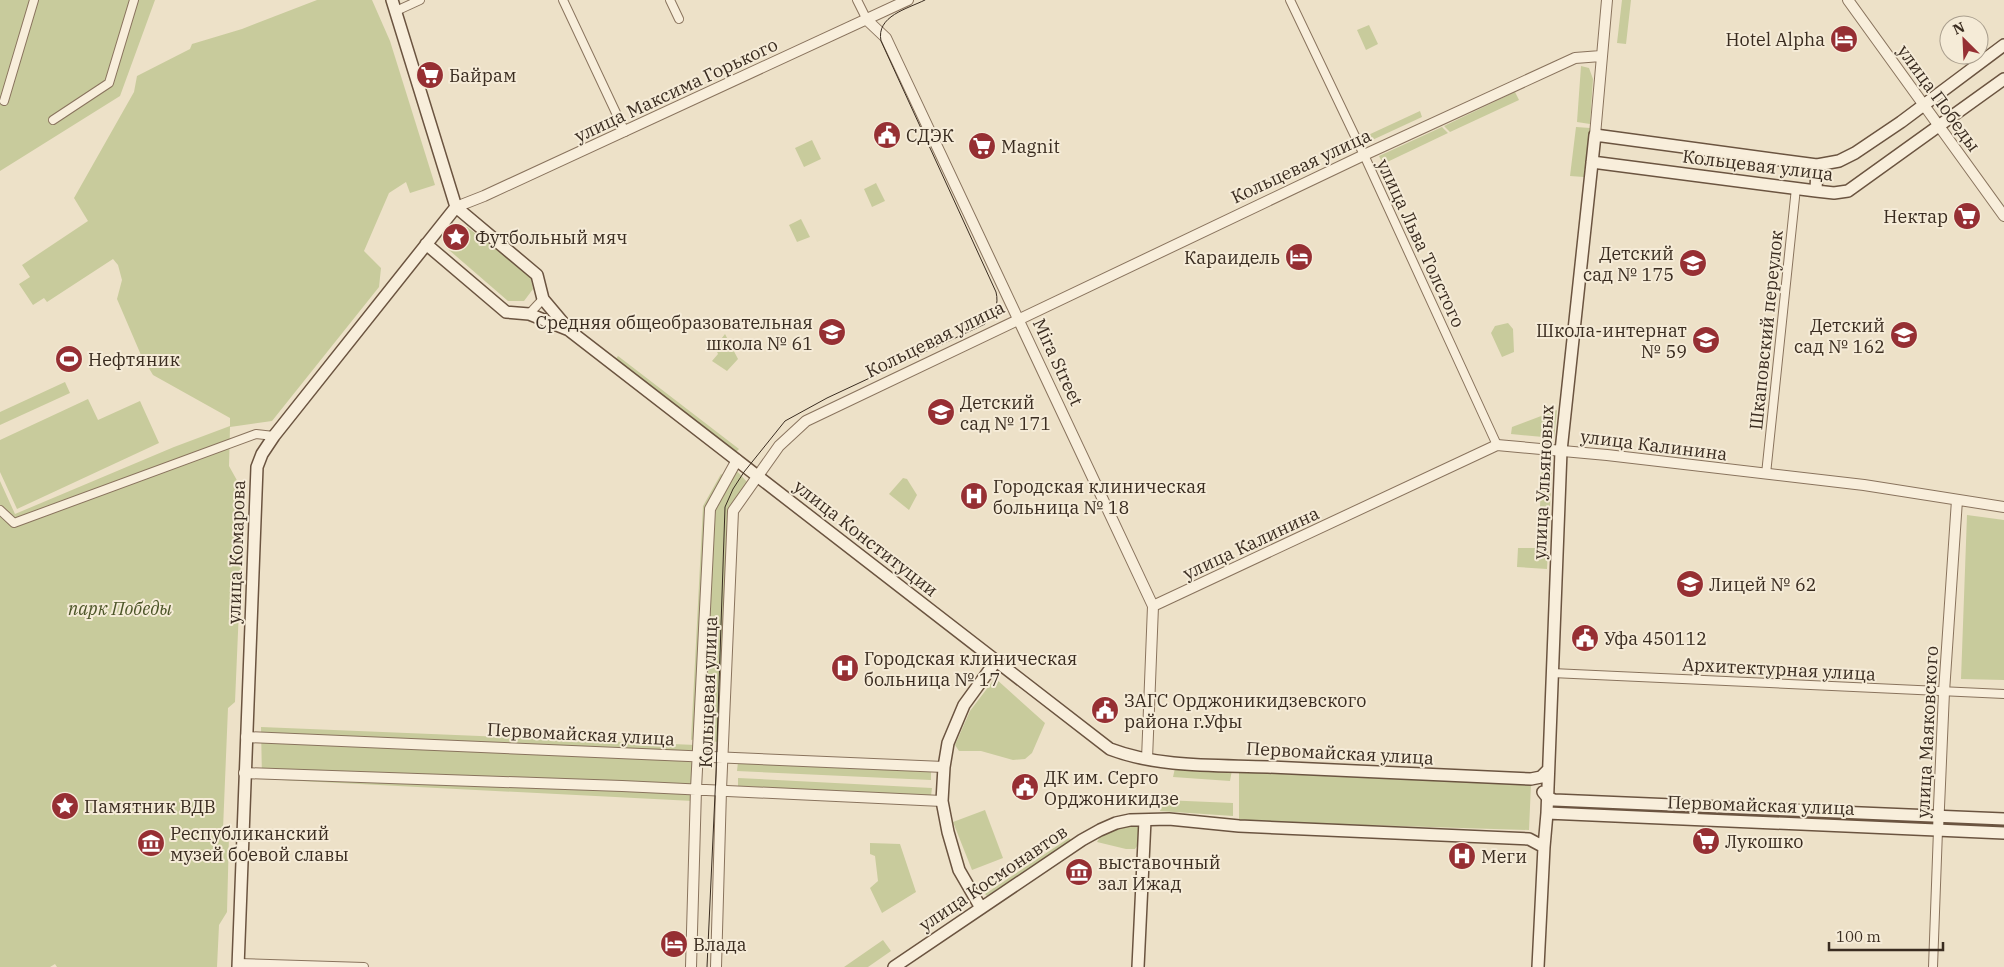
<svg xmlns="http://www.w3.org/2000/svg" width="2004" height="967" viewBox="0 0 2004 967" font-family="'IBM Plex Serif',serif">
<rect width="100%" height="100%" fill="#ede1c8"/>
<path fill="#c8cb9c" d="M0,0H155L120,96L0,171Z
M317,0H372L390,41L435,185L410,193L406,182L389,193L364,251L381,268L379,287L272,421L230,427L229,466L244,493L235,702L228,708L223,829L229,835L227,912L219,925L217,967H57L55,964L50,967H0V481L15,514L174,447L230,426V418L153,375L141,355L117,299L122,280L118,265L113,259L47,302L44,298L33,305L19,284L30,277L22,265L88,221L74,198L134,92L137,76L190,49L192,44L242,29Z
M1622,0H1631L1626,44L1617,43Z
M1369,25L1378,44L1366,50L1357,30Z
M1581,66L1589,68L1593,79L1590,124L1577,122Z
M1515,92L1519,100L1450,132L1444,126Z
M1420,111L1422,117L1368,142L1366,136Z
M1442,127L1448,133L1383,164L1379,156Z
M1576,127L1590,128L1584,177L1570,176Z
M812,140L821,159L804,167L795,148Z
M876,183L885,201L872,207L864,189Z
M801,219L810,237L797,242L789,225Z
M458,227H467L530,275L533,289L524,301H508L449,250L447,242Z
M1508,323L1513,329L1514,352L1502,357L1491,333L1495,326Z
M725,334L738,359L727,371L712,361L718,354L715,347Z
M618,356L739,449L735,453L615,360Z
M65,382L70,393L0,425V412Z
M88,399L98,420L140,401L159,443L17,509L0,472V440Z
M1557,410L1554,438L1511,434L1512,427Z
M1542,465L1552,466L1547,569L1517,567L1518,548H1538Z
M736,470L748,483L730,509L720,742L705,741L714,507Z
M721,474L724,476L709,507L695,739L691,740L703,506Z
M903,478L907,479L917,495L909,510L889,494Z
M1967,515L2004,520V680L1961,679Z
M995,678L1045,723L1032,753L1025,759L1013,760L981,751H959L955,745L970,711Z
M261,727L696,745L693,801L262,779Z
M738,762L931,772V780L737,771Z
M1175,768L1232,770L1230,781L1173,777Z
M1239,769L1531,784L1529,830L1239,821Z
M738,778L932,788L931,796L738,786Z
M1163,800L1233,803V816L1160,811Z
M985,810L1003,858L972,870L953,822Z
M1140,823L1141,840L1135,849H1126L1097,842L1102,834L1120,827Z
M1069,838L1071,840L987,896L985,894Z
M870,843L900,844L916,892L882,913L870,888L878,881L875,856L870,854Z
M883,940L891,951L868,967H844Z"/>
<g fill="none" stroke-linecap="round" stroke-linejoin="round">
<g stroke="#89735d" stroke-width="10">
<path id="minor" d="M563,0L625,132
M670,0L679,19
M857,0L867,20
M1290,0L1364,155L1497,445
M396,11L420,0
M4,101L34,0
M53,120L109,83L134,0
M529,314L543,299
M1766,474L1796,188
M0,510L14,523L256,434L274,436
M1552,673L2004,694
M238,963L364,967
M1933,967L1938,830"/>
</g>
<g stroke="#89735d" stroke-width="12">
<path id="tertiary" d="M1848,0L2004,216
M867,20L886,38L1153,606L1147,759
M1595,135L1607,0
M456,207L484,196L908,0
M1153,606L1497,445L1607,455L1864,485L2004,507
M246,737L944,767
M244,773L622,786L942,801
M1938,830L1944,692L1957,500
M691,967L696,789L710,509L737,460
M716,967L721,790L733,511L779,446L806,421L1364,155L1575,58L1601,56"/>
</g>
<g stroke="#6b5440" stroke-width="14">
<path id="secondary" d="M392,0L456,207
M1592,162L1816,191L1834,193L1848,191L2004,79
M1816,191L1817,165
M456,207L537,275L543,299L570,331L1110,749C1160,768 1216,765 1268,767C1356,771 1444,775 1531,779L1541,777L1548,770
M426,244L506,312L529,314L569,330
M1543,792L1547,797L1554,800L2004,819
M1547,813L2004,833
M981,908L959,870L948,832L942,801L944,767L948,743L964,705L996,661
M238,967L257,467L262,454L274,436L456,207
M894,967L1082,840L1100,830L1116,823L1130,820L1169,819L1239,826L1529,839L1544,847
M1138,967L1145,820
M1538,967L1544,847L1547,813L1561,451L1595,135L1817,165L1839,161L1855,153L1901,122L2004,45"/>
</g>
<use href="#minor" stroke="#f8eedb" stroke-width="8"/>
<use href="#tertiary" stroke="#f8eedb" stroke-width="10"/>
<use href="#secondary" stroke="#f8eedb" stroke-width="11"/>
<path stroke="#3a2c20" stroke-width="1" d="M707,967L716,773L725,507L733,489L744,472L785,421L827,398L985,324C995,315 999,304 996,292L881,41C876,16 907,9 925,0"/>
</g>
<defs>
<g id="hotel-disc" transform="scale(1.4375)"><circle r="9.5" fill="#962f33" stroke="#f5ebd7"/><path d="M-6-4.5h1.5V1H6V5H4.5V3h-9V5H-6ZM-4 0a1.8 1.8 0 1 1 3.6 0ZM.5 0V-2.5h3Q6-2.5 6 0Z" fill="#fff"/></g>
<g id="supermarket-disc" transform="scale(1.4375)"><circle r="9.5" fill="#962f33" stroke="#f5ebd7"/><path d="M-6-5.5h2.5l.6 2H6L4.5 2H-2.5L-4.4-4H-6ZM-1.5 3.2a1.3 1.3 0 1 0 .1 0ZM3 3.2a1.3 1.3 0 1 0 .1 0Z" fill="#fff"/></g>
<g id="civic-disc" transform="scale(1.4375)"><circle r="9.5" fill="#962f33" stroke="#f5ebd7"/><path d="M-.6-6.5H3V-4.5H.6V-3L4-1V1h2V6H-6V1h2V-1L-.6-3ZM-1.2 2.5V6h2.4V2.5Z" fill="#fff"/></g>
<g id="sight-disc" transform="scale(1.4375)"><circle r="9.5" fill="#962f33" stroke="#f5ebd7"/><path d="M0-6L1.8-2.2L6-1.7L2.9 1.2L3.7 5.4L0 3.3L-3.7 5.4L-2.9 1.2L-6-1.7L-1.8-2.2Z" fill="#fff"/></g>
<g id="school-disc" transform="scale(1.4375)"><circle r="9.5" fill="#962f33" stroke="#f5ebd7"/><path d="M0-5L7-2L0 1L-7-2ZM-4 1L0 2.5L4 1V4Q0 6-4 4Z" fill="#fff"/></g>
<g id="stadium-disc" transform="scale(1.4375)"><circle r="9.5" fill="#962f33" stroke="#f5ebd7"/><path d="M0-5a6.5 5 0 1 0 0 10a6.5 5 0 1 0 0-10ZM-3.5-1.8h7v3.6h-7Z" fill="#fff"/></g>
<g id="hospital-disc" transform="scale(1.4375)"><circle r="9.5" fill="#962f33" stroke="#f5ebd7"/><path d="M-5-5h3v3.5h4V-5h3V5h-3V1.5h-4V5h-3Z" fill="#fff"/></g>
<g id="museum-disc" transform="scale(1.4375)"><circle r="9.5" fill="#962f33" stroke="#f5ebd7"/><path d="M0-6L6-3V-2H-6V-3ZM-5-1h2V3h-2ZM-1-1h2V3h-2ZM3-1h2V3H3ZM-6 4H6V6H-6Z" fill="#fff"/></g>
</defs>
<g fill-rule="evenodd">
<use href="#hotel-disc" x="1844" y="39"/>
<use href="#supermarket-disc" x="430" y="75"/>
<use href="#civic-disc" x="887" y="135"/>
<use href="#supermarket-disc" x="982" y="146"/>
<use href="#supermarket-disc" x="1967" y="216"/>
<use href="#sight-disc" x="456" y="237"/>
<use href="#hotel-disc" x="1299" y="257"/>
<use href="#school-disc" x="1693" y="263"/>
<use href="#school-disc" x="832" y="332"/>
<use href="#school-disc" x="1904" y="335"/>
<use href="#school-disc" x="1706" y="340"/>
<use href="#stadium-disc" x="69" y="359"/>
<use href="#school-disc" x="941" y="412"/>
<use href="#hospital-disc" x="974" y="496"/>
<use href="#school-disc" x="1690" y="584"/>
<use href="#civic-disc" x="1585" y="638"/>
<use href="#hospital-disc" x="845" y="668"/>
<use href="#civic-disc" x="1105" y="710"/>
<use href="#civic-disc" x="1025" y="787"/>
<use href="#sight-disc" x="65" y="806"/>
<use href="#supermarket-disc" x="1706" y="841"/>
<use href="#museum-disc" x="151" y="843"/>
<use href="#hospital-disc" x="1462" y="856"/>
<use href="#museum-disc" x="1079" y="872"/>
<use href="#hotel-disc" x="674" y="944"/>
</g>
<g text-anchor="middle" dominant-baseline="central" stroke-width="4" stroke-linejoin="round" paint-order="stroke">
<g font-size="18" fill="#3a2c20" stroke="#f5ebd7" text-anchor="start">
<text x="1825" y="39" text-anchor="end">Hotel Alpha</text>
<text x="449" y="75">Байрам</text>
<text x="906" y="135">СДЭК</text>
<text x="1001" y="146">Magnit</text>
<text x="1948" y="216" text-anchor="end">Нектар</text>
<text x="475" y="237">Футбольный мяч</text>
<text x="1674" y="253" text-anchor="end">Детский<tspan x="1674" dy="21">сад № 175</tspan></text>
<text x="1280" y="257" text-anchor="end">Караидель</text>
<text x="813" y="322" text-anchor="end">Средняя общеобразовательная<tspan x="813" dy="21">школа № 61</tspan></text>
<text x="1885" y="325" text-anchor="end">Детский<tspan x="1885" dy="21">сад № 162</tspan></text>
<text x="1687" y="330" text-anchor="end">Школа-интернат<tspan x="1687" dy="21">№ 59</tspan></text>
<text x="88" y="359">Нефтяник</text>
<text x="960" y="402">Детский<tspan x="960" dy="21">сад № 171</tspan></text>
<text x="993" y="486">Городская клиническая<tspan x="993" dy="21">больница № 18</tspan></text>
<text x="1709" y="584">Лицей № 62</text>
<text x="1604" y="638">Уфа 450112</text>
<text x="864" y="658">Городская клиническая<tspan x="864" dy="21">больница № 17</tspan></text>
<text x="1124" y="700">ЗАГС Орджоникидзевского<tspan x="1124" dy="21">района г.Уфы</tspan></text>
<text x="1044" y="777">ДК им. Серго<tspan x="1044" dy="21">Орджоникидзе</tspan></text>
<text x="84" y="806">Памятник ВДВ</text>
<text x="170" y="833">Республиканский<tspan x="170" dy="21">музей боевой славы</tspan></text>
<text x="1725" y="841">Лукошко</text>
<text x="1481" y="856">Меги</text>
<text x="1098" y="862">выставочный<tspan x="1098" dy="21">зал Ижад</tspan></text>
<text x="693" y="944">Влада</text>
</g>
<g font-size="18" fill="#3a2c20" stroke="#f5ebd7">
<text transform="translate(676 90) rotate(-25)">улица Максима Горького</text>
<text transform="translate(1939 98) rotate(54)">улица Победы</text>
<text transform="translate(1758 165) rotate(7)">Кольцевая улица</text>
<text transform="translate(1301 166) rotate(-25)">Кольцевая улица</text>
<text transform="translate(1421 243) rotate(65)">улица Льва Толстого</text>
<text transform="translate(1766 330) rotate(-84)">Шкаповский переулок</text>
<text transform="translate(935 339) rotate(-26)">Кольцевая улица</text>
<text transform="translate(1058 362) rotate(65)">Mira Street</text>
<text transform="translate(1654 445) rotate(7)">улица Калинина</text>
<text transform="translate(1543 482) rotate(-87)">улица Ульяновых</text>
<text transform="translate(866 538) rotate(38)">улица Конституции</text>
<text transform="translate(1251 543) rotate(-25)">улица Калинина</text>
<text transform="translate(236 552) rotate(-88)">улица Комарова</text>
<text transform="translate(1779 669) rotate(3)">Архитектурная улица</text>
<text transform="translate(708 692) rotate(-88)">Кольцевая улица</text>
<text transform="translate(1927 732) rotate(-87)">улица Маяковского</text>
<text transform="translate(581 734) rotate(3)">Первомайская улица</text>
<text transform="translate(1340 753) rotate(3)">Первомайская улица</text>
<text transform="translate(1761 805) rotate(2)">Первомайская улица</text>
<text transform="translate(993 878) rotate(-34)">улица Космонавтов</text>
</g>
<g font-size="18" font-style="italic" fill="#4c5528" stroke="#f5ebd7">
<text x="120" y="608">парк Победы</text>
</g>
</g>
<g transform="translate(1964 40) rotate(336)"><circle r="24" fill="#f5ebd7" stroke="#aa9f8e"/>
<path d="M0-4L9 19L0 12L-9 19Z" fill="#962f33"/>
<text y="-8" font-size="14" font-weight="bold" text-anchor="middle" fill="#3a2c20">N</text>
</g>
<path d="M1829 942v8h114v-8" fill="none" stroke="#3a2c20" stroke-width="2.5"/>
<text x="1836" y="942" font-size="15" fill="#3a2c20" stroke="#f5ebd7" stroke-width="4" paint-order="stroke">100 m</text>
</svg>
